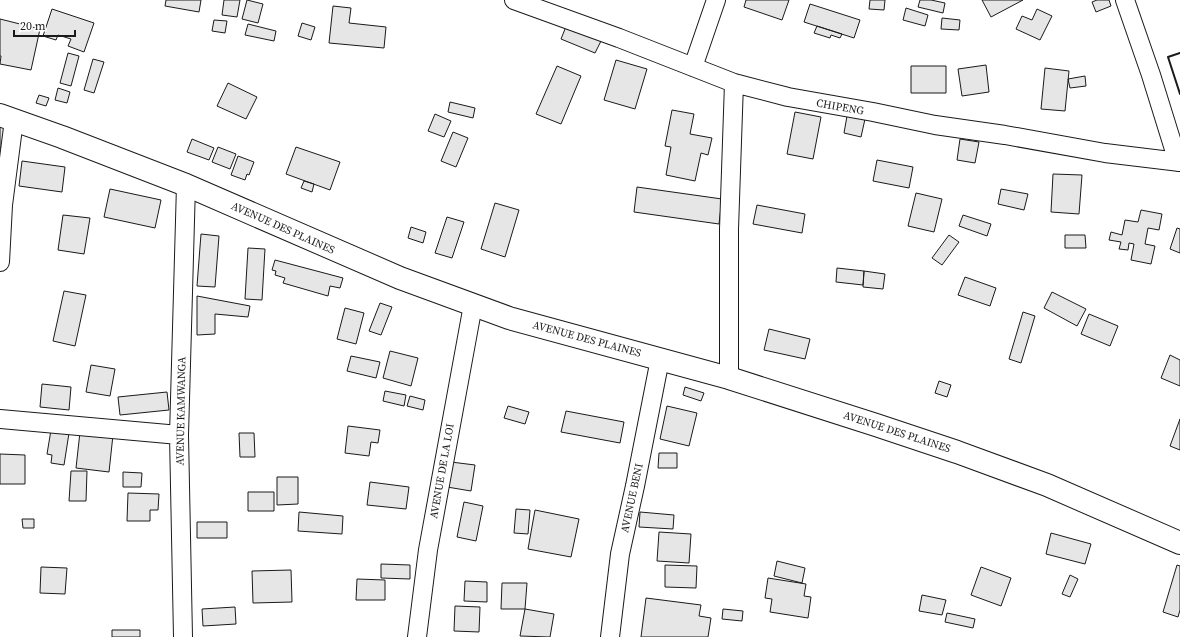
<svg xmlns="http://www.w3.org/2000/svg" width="1180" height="637" viewBox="0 0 1180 637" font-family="'Source Serif 4',serif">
<rect width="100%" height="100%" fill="#fff"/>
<path fill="#e6e6e6" stroke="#1a1a1a" d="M166,0H201L199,12L165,6Z
M224,0H240L237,17L222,15Z
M247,0L263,4L258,23L242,19Z
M746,0H789L782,20L744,7Z
M870,0H885L884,10L869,9Z
M920,0H931L945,3L943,13L918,7Z
M982,0H1023L991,17Z
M1097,0H1109L1111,6L1096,12L1092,2Z
M810,4L860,20L854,38L804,22Z
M333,6L351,8L349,23L386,27L384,48L329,43Z
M906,8L928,15L925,26L903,20Z
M52,9L94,23L84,52L68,46L71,39L58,35L56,40L43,36Z
M1037,9L1052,16L1040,40L1016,29L1022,16L1032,20Z
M942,18L960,20L959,30L941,29Z
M0,19L40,29L31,70L0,64L1,56H0Z
M214,20L227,21L225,33L212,31Z
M302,23L315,27L311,40L298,36Z
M248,24L276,31L274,41L245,35Z
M567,24L602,39L595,53L561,39Z
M817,26L842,34L840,38L831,35L830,38L814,33Z
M68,53L79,56L71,86L60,83Z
M93,59L104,62L94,93L84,90Z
M616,60L647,69L635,109L604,100Z
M986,65L989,92L962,96L958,69Z
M557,66L581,76L561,124L536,114Z
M911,66H946V93H911Z
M1045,68L1069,71L1065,111L1041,109Z
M1085,76L1086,86L1070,88L1068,79Z
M228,83L257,97L246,119L217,106Z
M58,88L70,92L67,103L55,100Z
M39,95L49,98L46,106L36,103Z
M450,102L475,108L473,118L448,112Z
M672,110L694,114L690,134L712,138L708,155L701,153L695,181L666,175L671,147L665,146Z
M795,112L821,117L813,159L787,154Z
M435,114L451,121L444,137L428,131Z
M847,116L865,119L861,137L844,133Z
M0,124L9,127L1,148H0Z
M453,132L468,138L456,167L441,161Z
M192,139L214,148L209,160L187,152Z
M960,139L979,142L975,163L957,160Z
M218,147L236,154L230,169L212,162Z
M296,147L340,162L330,190L286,174Z
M238,156L254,162L249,175L247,174L245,180L231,175Z
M877,160L913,167L909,188L873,181Z
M22,161L65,167L62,192L19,186Z
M1053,174L1082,175L1079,214L1051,212Z
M304,181L314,184L312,192L301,188Z
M637,187L722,199L719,224L634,212Z
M110,189L161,200L155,228L104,217Z
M1001,189L1028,194L1024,210L998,204Z
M916,193L942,199L934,232L908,226Z
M495,203L519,210L505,257L481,249Z
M757,205L805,214L802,233L753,224Z
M1141,210L1162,214L1159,230L1148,228L1145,244L1155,246L1151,264L1131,260L1134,244L1129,243L1128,250L1119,249L1121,242L1109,240L1111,232L1122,235L1125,220L1138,222Z
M63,215L90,218L84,254L58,250Z
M963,215L991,224L987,236L959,226Z
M447,217L464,222L452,258L435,253Z
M411,227L426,232L423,243L408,238Z
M1177,228L1180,229V253L1170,249Z
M201,234L219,236L215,287L197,286Z
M949,235L959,242L942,265L932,258Z
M1065,235H1085L1086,248H1065Z
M248,248L265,249L262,300L245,299Z
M275,260L343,278L340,288L330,286L328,296L283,283L285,278L275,275L276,271L272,270Z
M837,268L864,271L863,285L836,282Z
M864,271L885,274L883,289L863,287Z
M965,277L996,288L990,306L958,295Z
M64,291L86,295L75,346L53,341Z
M1052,292L1086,309L1077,326L1044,308Z
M197,296L250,306L248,317L215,314V334L197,335Z
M380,303L392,307L381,335L369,331Z
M345,308L364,313L356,344L337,339Z
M1023,312L1035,316L1021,363L1009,359Z
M1089,314L1118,326L1110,346L1081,334Z
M769,329L810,339L805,359L764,350Z
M390,351L418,358L411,386L383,378Z
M1170,355L1180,360V386L1161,378Z
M351,356L380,362L376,378L347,371Z
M91,365L115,369L110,396L86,392Z
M939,381L951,385L947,397L935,393Z
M42,384L71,387L69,410L40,407Z
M685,387L704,393L701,401L683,395Z
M385,391L406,395L404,406L383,401Z
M167,392L169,410L120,415L118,397Z
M410,396L425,400L423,410L407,406Z
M508,406L529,412L525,424L504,418Z
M667,406L697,413L689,446L660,439Z
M566,411L624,422L620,443L561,432Z
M1180,419V450L1170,446Z
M348,426L380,430L378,443L371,442L369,456L345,453Z
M51,430L69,433L64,465L51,463L52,455L47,454Z
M80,432L113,435L109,472L76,468Z
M239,433H254L255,457H240Z
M659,453H677V468H658Z
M0,454L25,455V484H0Z
M451,462L475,465L471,491L447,487Z
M71,471H87L86,501H69Z
M123,472L142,473L141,487H123Z
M277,477H298V504L277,505Z
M370,482L409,487L406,509L367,505Z
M248,492H274V511H248Z
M128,493L159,494L158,510H150V521H127Z
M464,502L483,506L476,541L457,537Z
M516,509L530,510L528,534L514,533Z
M535,510L579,519L571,557L528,549Z
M299,512L343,516L342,534L298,531Z
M640,512L674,515L673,529L639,527Z
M22,519H34V528H23Z
M197,522H227V538H197Z
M659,532L691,534L689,563L657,561Z
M1051,533L1091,544L1085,564L1046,554Z
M777,561L805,568L802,583L774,576Z
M381,564L410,565V579L381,578Z
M665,565L697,566L696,588L665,587Z
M1177,565L1180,566V610L1178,617L1163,612Z
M41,567L67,568L65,594L40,593Z
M981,567L1011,578L1001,606L971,595Z
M291,570L292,602L253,603L252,571Z
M1070,575L1078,579L1070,597L1062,594Z
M768,578L806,584L804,596L811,597L808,618L770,612L772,599L765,598Z
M357,579L385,580V600H356Z
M465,581L487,582V602L464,601Z
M502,583H527L525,609H501Z
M922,595L946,600L942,615L919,611Z
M646,598L701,605L699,616L711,618L708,637H641Z
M455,606L480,607L479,632L454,631Z
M235,607L236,624L203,626L202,609Z
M525,609L554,614L550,637L520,636Z
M723,609L743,611L742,621L722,619Z
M947,613L975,619L973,628L945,622Z
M112,630H140V637H112Z"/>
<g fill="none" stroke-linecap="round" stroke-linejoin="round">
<g stroke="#1a1a1a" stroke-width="20">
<path id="minor" d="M514,0L619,38L734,83L788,97L873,112L935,125L1005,135L1105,153L1180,162
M1125,0L1151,75L1178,162
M693,67L716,0
M0,262L3,205L14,120
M729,378V229L734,83
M0,419L179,435
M183,637L179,435L186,185
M417,637L428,550L473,305
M610,637L620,554L635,486L660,359"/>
</g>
<g stroke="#1a1a1a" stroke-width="24">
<path id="tertiary" d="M0,115L62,137L186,185L400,278L509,318L729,378L876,425L957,452L1047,485L1180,543"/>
</g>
<use href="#minor" stroke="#fff" stroke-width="18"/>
<use href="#tertiary" stroke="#fff" stroke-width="22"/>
<path stroke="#1a1a1a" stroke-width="2" d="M1180,53L1168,57L1180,94"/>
</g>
<g text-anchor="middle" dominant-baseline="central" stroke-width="3" stroke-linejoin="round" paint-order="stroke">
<g font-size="11" fill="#1a1a1a" stroke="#fff">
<text transform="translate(840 107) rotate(10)">CHIPENG</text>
<text transform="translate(283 228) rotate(24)">AVENUE DES PLAINES</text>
<text transform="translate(587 339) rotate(15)">AVENUE DES PLAINES</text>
<text transform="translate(181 411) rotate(-89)">AVENUE KAMWANGA</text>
<text transform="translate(897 432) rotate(18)">AVENUE DES PLAINES</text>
<text transform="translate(442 471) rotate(-80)">AVENUE DE LA LOI</text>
<text transform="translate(632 498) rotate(-78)">AVENUE BENI</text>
</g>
</g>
<path d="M14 30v6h61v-6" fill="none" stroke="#1a1a1a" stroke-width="2"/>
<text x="20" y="30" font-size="12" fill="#1a1a1a" stroke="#ffffff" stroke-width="3" paint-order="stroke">20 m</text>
</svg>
